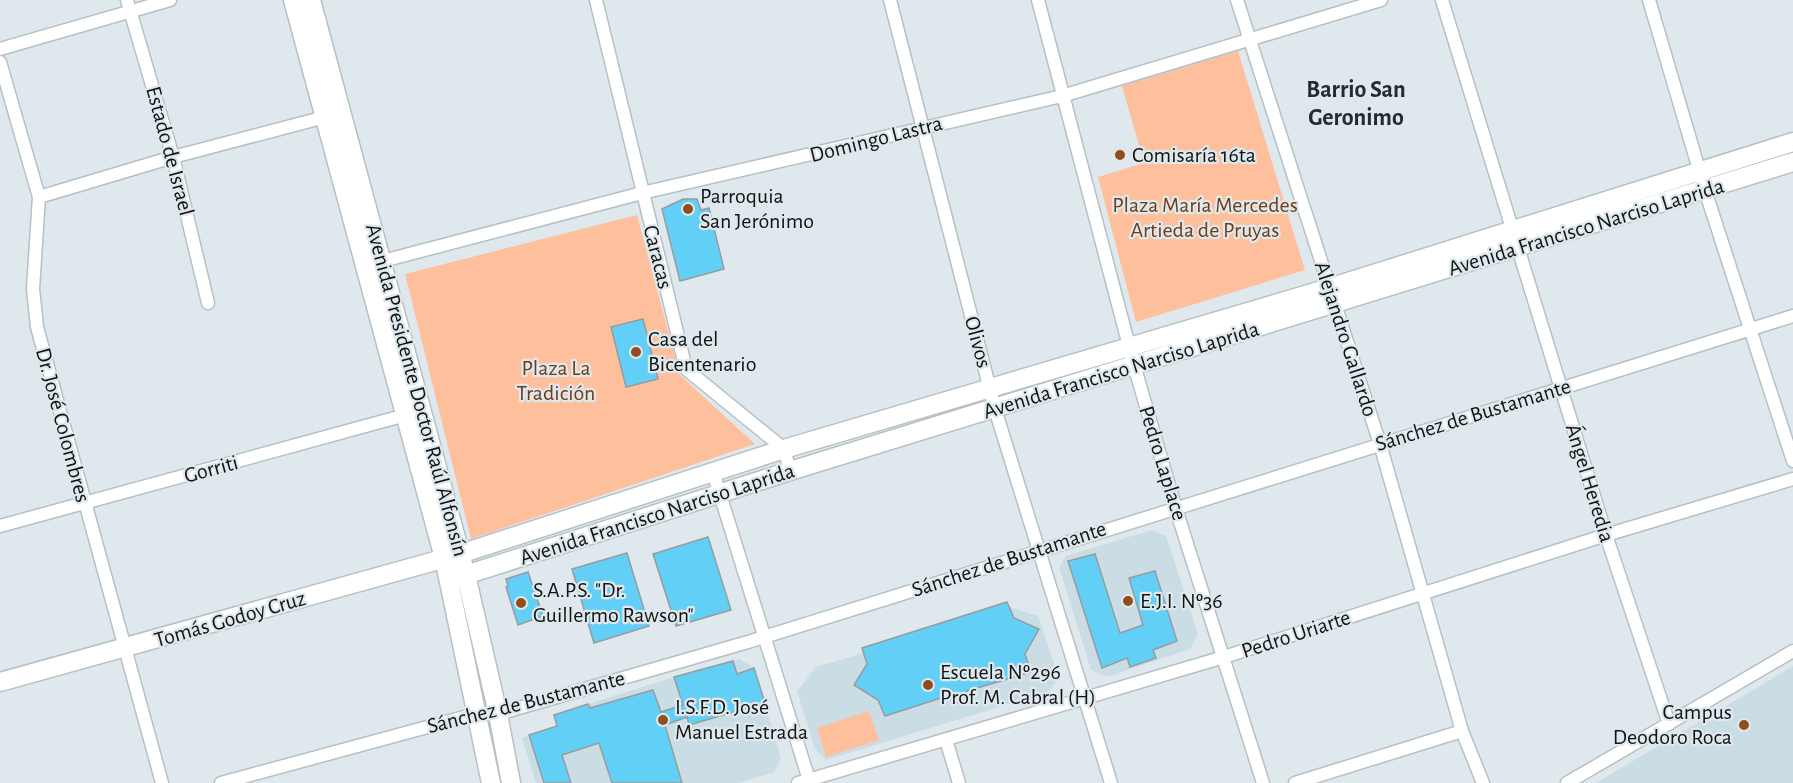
<svg xmlns="http://www.w3.org/2000/svg" width="1793" height="783" viewBox="0 0 1793 783" font-family="'Alegreya Sans',sans-serif">
<rect width="100%" height="100%" fill="#dfe8ec"/>
<path fill="#cbdde4" d="M1152,530L1166,536L1198,634L1190,649L1107,677L1091,670L1059,567L1066,556Z
M1007,602L1009,607L1038,616L1059,678L1048,692L826,760L815,749L797,691L816,667L864,653L862,647Z
M740,659L754,668L781,758L774,772L738,783H536L522,738L557,726L554,715L699,669Z
M1793,666V783H1596Z"/>
<path fill="#fec09c" d="M1238,51L1305,270L1136,322L1098,177L1144,163L1122,86Z
M637,215L680,375L755,444L471,539L405,274Z
M869,711L879,740L826,757L817,728Z"/>
<path fill="#62cff6" stroke="#949da1" stroke-width="1.5" d="M683,199H697L701,210L709,208L724,269L680,281L662,209Z
M643,319L658,379L626,387L611,327Z
M708,537L731,610L676,626L653,554Z
M627,553L649,626L594,643L572,569Z
M1095,554L1120,633L1143,625L1129,578L1155,571L1177,641L1153,650L1156,658L1130,667L1127,658L1102,668L1068,561Z
M528,572L543,616L518,625L506,587L508,586L506,579Z
M1007,602L1014,618L1039,629L1025,654L1031,672L967,691L959,703L944,697L885,716L878,700L854,685L867,664L862,648Z
M733,661L737,674L754,668L765,703L689,725L687,717L665,725L682,783H612L599,743L562,755L571,783H544L529,735L557,726L554,715L588,704L590,708L653,690L661,712L683,705L674,677Z"/>
<g fill="none" stroke-linecap="round" stroke-linejoin="round">
<g stroke="#b7c0c4" stroke-width="15">
<path id="street" d="M127,0L173,157L208,303
M596,0L686,369L784,449L790,471
M890,0L995,409L1111,783
M1038,0L1134,365L1175,506L1263,783
M1237,0L1380,444L1462,731L1483,783
M1442,0L1606,535L1669,724
M1649,0L1705,190L1793,461
M0,49L170,0
M0,62L39,197L33,289L37,327L162,783
M39,197L173,157L325,117
M375,263L642,193L1062,96L1381,0
M713,472L810,783
M0,526L413,413
M946,740L959,783
M221,783L479,713L498,714L748,642L1793,316
M798,783L1224,657L1606,535L1793,479
M1295,783L1462,731
M1567,783L1793,651"/>
</g>
<g stroke="#b7c0c4" stroke-width="21">
<path id="secondary" d="M293,0L444,558L491,783
M311,0L466,575L498,714L511,783
M450,580L790,471L1793,162
M0,682L460,554L784,449L1329,288L1793,142"/>
</g>
<use href="#street" stroke="#fff" stroke-width="12"/>
<use href="#secondary" stroke="#fff" stroke-width="18"/>
</g>
<g fill="#914d1f" stroke="#dfe8ec" stroke-width="2">
<circle cx="1120" cy="155" r="6"/>
<circle cx="688" cy="209" r="6"/>
<circle cx="636" cy="352" r="6"/>
<circle cx="1128" cy="601" r="6"/>
<circle cx="521" cy="603" r="6"/>
<circle cx="928" cy="685" r="6"/>
<circle cx="663" cy="720" r="6"/>
<circle cx="1744" cy="725" r="6"/>
</g>
<g text-anchor="middle" dominant-baseline="central" stroke-width="4.5" stroke-linejoin="round" paint-order="stroke">
<g font-size="22" fill="#101415" stroke="#dfe8ec">
<text transform="translate(876 139) rotate(-14)">Domingo Lastra</text>
<text transform="translate(170 151) rotate(75)">Estado de Israel</text>
<text transform="translate(1586 227) rotate(-17)">Avenida Francisco Narciso Laprida</text>
<text transform="translate(658 257) rotate(76)">Caracas</text>
<text transform="translate(1346 339) rotate(72)">Alejandro Gallardo</text>
<text transform="translate(978 342) rotate(75)">Olivos</text>
<text transform="translate(1121 370) rotate(-17)">Avenida Francisco Narciso Laprida</text>
<text transform="translate(417 390) rotate(75)">Avenida Presidente Doctor Raúl Alfonsín</text>
<text transform="translate(1473 415) rotate(-17)">Sánchez de Bustamante</text>
<text transform="translate(63 425) rotate(75)">Dr. José Colombres</text>
<text transform="translate(1163 463) rotate(73)">Pedro Laplace</text>
<text transform="translate(211 469) rotate(-15)">Gorriti</text>
<text transform="translate(1590 483) rotate(73)">Ángel Heredia</text>
<text transform="translate(657 514) rotate(-18)">Avenida Francisco Narciso Laprida</text>
<text transform="translate(1009 559) rotate(-18)">Sánchez de Bustamante</text>
<text transform="translate(230 619) rotate(-16)">Tomás Godoy Cruz</text>
<text transform="translate(1296 634) rotate(-18)">Pedro Uriarte</text>
<text transform="translate(526 702) rotate(-14)">Sánchez de Bustamante</text>
</g>
<g font-size="22" fill="#101415" stroke="#dfe8ec" text-anchor="start">
<text x="1132" y="155">Comisaría 16ta</text>
<text x="700" y="196">Parroquia<tspan x="700" dy="25">San Jerónimo</tspan></text>
<text x="648" y="339">Casa del<tspan x="648" dy="25">Bicentenario</tspan></text>
<text x="533" y="590">S.A.P.S. "Dr.<tspan x="533" dy="25">Guillermo Rawson"</tspan></text>
<text x="1140" y="601">E.J.I. Nº36</text>
<text x="940" y="672">Escuela Nº296<tspan x="940" dy="25">Prof. M. Cabral (H)</tspan></text>
<text x="675" y="707">I.S.F.D. José<tspan x="675" dy="25">Manuel Estrada</tspan></text>
<text x="1732" y="712" text-anchor="end">Campus<tspan x="1732" dy="25">Deodoro Roca</tspan></text>
</g>
<g font-size="22" fill="#6f3c19" stroke="#dfe8ec">
<text x="1205" y="205">Plaza María Mercedes<tspan x="1205" dy="25">Artieda de Pruyas</tspan></text>
<text x="556" y="368">Plaza La<tspan x="556" dy="25">Tradición</tspan></text>
</g>
<g font-size="24" font-weight="bold" fill="#252c2f" stroke="#dfe8ec">
<text x="1356" y="90">Barrio San<tspan x="1356" dy="28">Geronimo</tspan></text>
</g>
</g>
</svg>
